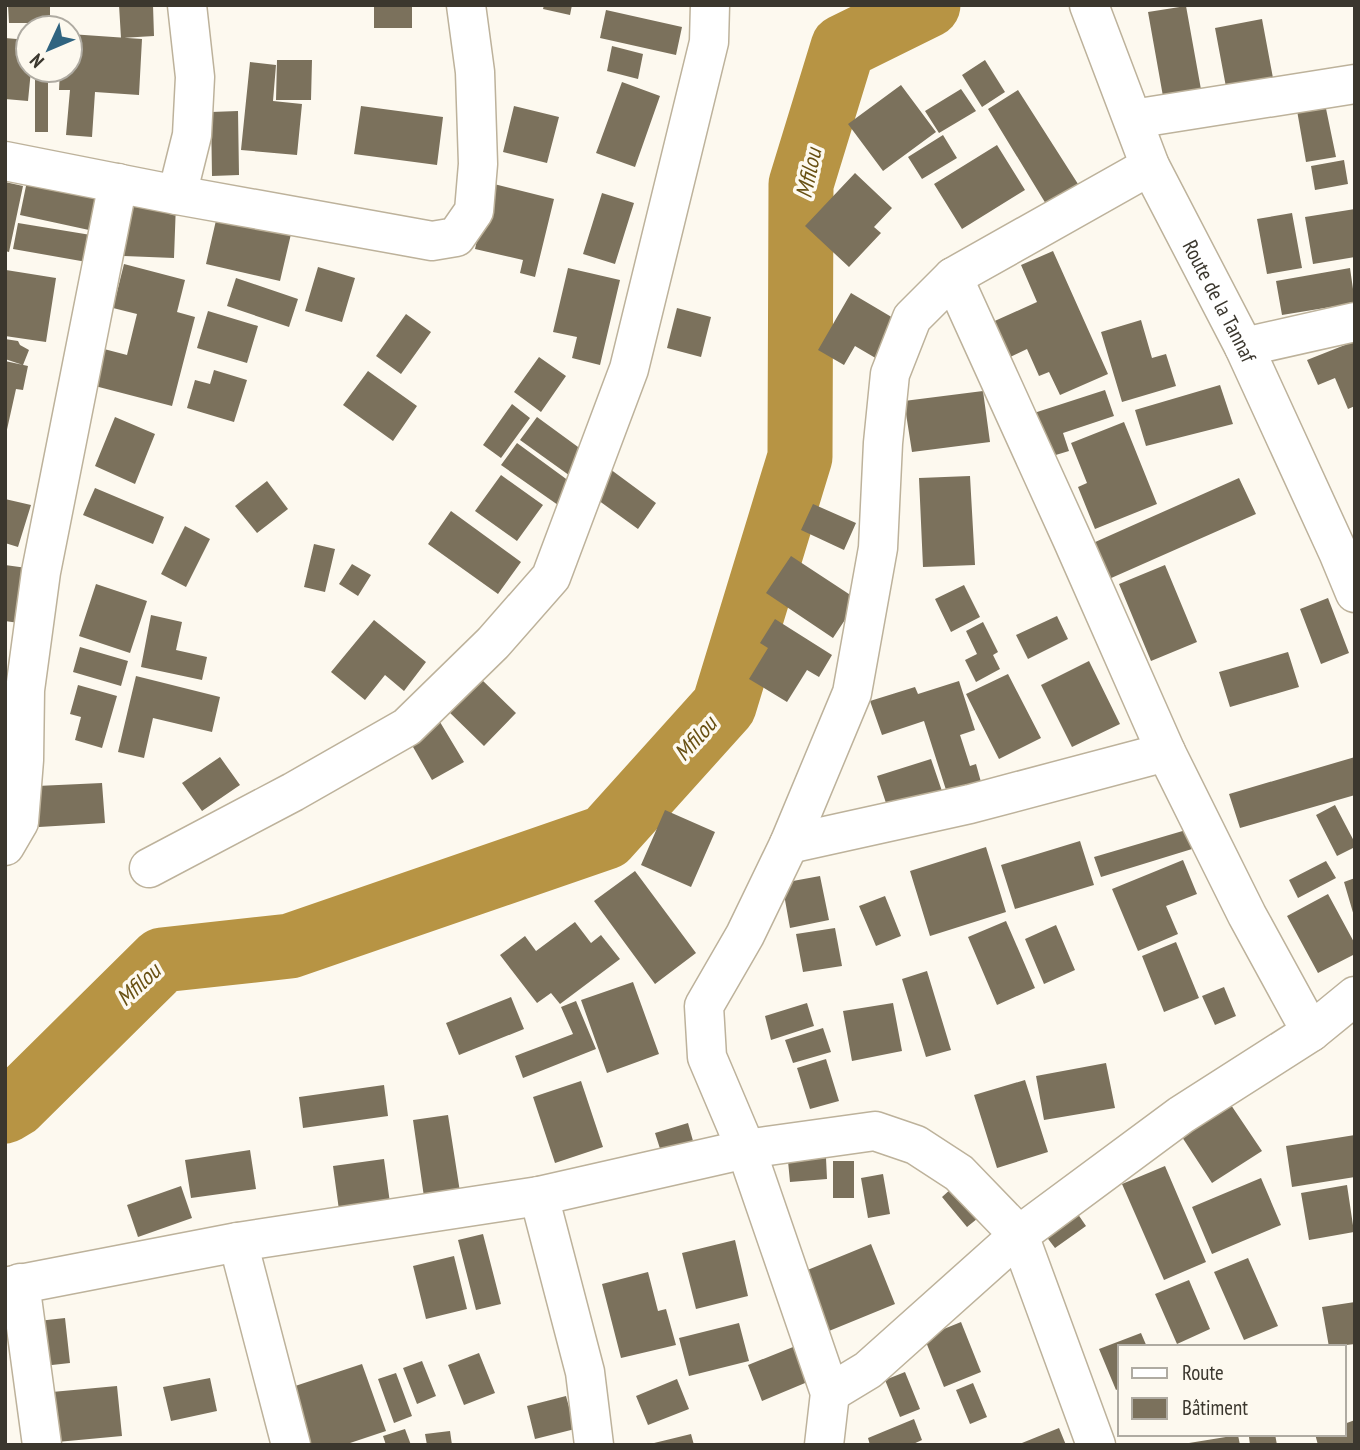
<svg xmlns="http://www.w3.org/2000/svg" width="1360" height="1450" viewBox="0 0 1360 1450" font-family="'PT Sans Narrow',sans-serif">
<rect width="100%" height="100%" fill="#fdf9ef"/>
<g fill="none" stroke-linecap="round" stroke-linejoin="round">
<path stroke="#b79444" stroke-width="65" d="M5,1111L15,1105L162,960L290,946L606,837L724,706L800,457L801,184L843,47L928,5"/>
</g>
<path fill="#7b715c" d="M8,5H50V23H9Z
M119,5H153L154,36L121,38Z
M374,5H412V28H374Z
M544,5H572L570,15L543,9Z
M1186,6L1202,95L1164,102L1148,12Z
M606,10L682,27L676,55L600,38Z
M1262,19L1273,78L1226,87L1215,28Z
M70,34L142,39L139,95L95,92L92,137L66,135L70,90H59L60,70H70Z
M5,38L28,40V70H31L28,101L5,99Z
M612,46L643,54L638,79L607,71Z
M277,60H312L311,100H276Z
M985,60L1005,92L982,107L962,75Z
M250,62L276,65L273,101L302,104L297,155L241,150Z
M35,70H48V132H35Z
M622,82L660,96L635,167L596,153Z
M901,85L936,132L883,171L848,124Z
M961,89L976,111L939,133L925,111Z
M1018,90L1078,184L1046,204L988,109Z
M1323,94L1336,157L1306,162L1295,99Z
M361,106L443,117L437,165L354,154Z
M514,106L559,117L547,163L503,152Z
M238,111L239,175L212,176L211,112Z
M943,135L957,158L922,179L908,157Z
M997,145L1025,190L962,229L934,184Z
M32,157L101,172L89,230L20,215Z
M1344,160L1348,184L1315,190L1311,166Z
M855,173L892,208L874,227L881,233L849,267L805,226Z
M5,182L23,186L9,252L5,251Z
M490,183L554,199L535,277L520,273L523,260L475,249Z
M602,193L634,203L615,264L583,254Z
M127,200L176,203L174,258L124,256Z
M1355,209V257L1313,264L1305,217Z
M1292,213L1302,268L1267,274L1257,219Z
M217,216L291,234L280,281L206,264Z
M18,223L103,237L98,264L13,249Z
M1053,251L1108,374L1060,395L1049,372L1039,376L1027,349L1004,360L988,324L1037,302L1021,265Z
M124,264L185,280L177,312L195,317L172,406L95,386L104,349L127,355L137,314L113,308Z
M318,267L355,278L342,322L305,311Z
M568,268L620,280L600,365L572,358L577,337L553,332Z
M1350,268L1355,303L1282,315L1276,281Z
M6,270L56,278L46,342L5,336Z
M236,278L298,299L289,327L227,306Z
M851,293L905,325L884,363L855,346L844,365L818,350Z
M677,308L711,317L701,357L667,348Z
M208,311L258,326L247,363L197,348Z
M406,314L431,332L401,374L376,356Z
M1141,320L1152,358L1166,354L1176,386L1122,402L1101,332Z
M5,339L18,341L20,345L29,350L23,365L5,359Z
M1355,341V406L1348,409L1335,378L1318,385L1307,360Z
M539,357L566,376L541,412L514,392Z
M5,361L28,366L23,390L16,389L6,434Z
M214,370L247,380L234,422L187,408L195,380L210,384Z
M368,371L417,406L393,441L343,405Z
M1220,385L1233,424L1146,446L1135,410Z
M1105,390L1114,416L1063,433L1069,451L1049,457L1034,413Z
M983,391L990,442L912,452L904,401Z
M512,404L530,418L501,458L483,445Z
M115,417L155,434L135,484L95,466Z
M537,417L589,455L573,478L520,440Z
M1124,422L1157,504L1095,529L1078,487L1087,483L1071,443Z
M517,443L573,484L558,505L501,465Z
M610,469L656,503L638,529L591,495Z
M501,475L543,505L517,541L475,511Z
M970,476L975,565L923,567L919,478Z
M1239,478L1256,514L1109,579L1093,543Z
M267,481L288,509L257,533L235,506Z
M95,488L164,517L153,544L83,515Z
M5,499L31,505L18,547L5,543Z
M813,504L856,523L844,550L801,530Z
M451,511L521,562L498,594L428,544Z
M185,526L210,539L186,587L161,574Z
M314,544L335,549L325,592L304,587Z
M791,556L858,600L833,638L766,593Z
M352,564L371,575L358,596L339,584Z
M5,565L27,568L19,623L5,621Z
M1165,565L1197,642L1151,661L1119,584Z
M96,584L147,601L130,653L79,636Z
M964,585L980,617L951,632L935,599Z
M1328,598L1349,653L1321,664L1300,609Z
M151,615L182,622L176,650L207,657L202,680L141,667Z
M1057,616L1068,639L1028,659L1016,635Z
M775,619L832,655L819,677L807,670L787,702L749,679L768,648L760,643Z
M374,620L426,662L404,691L385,675L365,700L331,672Z
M983,622L998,652L993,655L1000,669L976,682L965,660L977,654L966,631Z
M80,647L128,661L121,686L73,672Z
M1288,652L1299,687L1230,707L1219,672Z
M1089,661L1120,724L1072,747L1041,685Z
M1008,674L1041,738L999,759L966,694Z
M136,676L220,697L212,732L153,718L144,758L118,752Z
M478,676L516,713L484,746L446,709Z
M959,681L975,730L960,735L970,766L976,764L981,782L947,793L924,721L882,735L870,701L915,687L918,694Z
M78,685L117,696L102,748L75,740L81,717L70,714Z
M440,722L464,762L432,780L409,740Z
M220,757L240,785L202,811L182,783Z
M1355,757V795L1240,828L1229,794Z
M931,759L943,794L889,812L877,776Z
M102,783L105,823L39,827L37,786Z
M1335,805L1355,843V847L1337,856L1316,815Z
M665,810L715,832L691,887L641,865Z
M1186,830L1192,849L1101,877L1094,857Z
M1080,841L1094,885L1015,909L1001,865Z
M986,847L1006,912L930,936L910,871Z
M1183,860L1197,894L1166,906L1178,934L1138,951L1112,889Z
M1326,861L1336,878L1298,898L1289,880Z
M635,871L696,953L655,984L594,901Z
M820,876L829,920L790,928L782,883Z
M1355,878V916H1354L1344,882Z
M1328,894L1355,944V954L1318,973L1287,916Z
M885,896L901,936L876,946L859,906Z
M1006,921L1035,988L997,1005L968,937Z
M575,922L591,943L601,935L620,959L560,1004L551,993L537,1003L500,955L525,936L536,951Z
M1056,925L1075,970L1044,984L1025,939Z
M835,928L842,966L803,972L796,934Z
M1176,942L1199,998L1164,1012L1142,956Z
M927,971L951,1050L926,1057L902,979Z
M633,982L659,1054L607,1073L581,1000Z
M1224,987L1236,1016L1215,1025L1202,996Z
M511,997L524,1029L459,1055L446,1023Z
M576,1001L596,1049L523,1078L515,1056L573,1034L561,1007Z
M807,1003L814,1026L771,1040L765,1016Z
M893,1003L902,1051L852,1061L843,1011Z
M823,1028L831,1052L793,1063L785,1040Z
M826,1059L839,1101L810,1109L797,1068Z
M1106,1063L1115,1108L1044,1120L1036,1076Z
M1025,1080L1048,1152L997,1168L974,1095Z
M581,1081L603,1147L555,1163L533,1097Z
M384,1085L388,1116L303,1128L299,1097Z
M1231,1105L1262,1151L1212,1183L1182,1137Z
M448,1115L460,1192L424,1197L413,1120Z
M688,1123L695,1148L663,1158L655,1133Z
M1355,1135V1177L1292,1187L1286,1146Z
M250,1150L256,1189L191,1198L185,1160Z
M826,1158L827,1179L790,1182L788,1161Z
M384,1159L390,1203L339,1210L333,1166Z
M833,1161H854V1198H833Z
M1165,1166L1206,1262L1164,1280L1122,1184Z
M883,1174L890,1214L868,1218L861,1178Z
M1261,1178L1281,1225L1212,1254L1192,1207Z
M961,1180L988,1210L967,1227L942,1197Z
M1347,1185L1354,1232L1309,1240L1301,1193Z
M181,1186L192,1218L138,1237L127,1205Z
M1071,1204L1086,1226L1055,1248L1039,1227Z
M483,1234L501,1304L476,1310L458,1240Z
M735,1240L748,1296L696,1309L682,1253Z
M871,1244L895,1304L829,1331L805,1271Z
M454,1256L467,1309L426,1319L413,1266Z
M1248,1258L1278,1326L1244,1340L1214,1272Z
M648,1272L658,1311L666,1309L676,1345L621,1358L602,1284Z
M1189,1280L1210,1329L1177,1344L1155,1294Z
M1355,1302V1344L1329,1347L1322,1307Z
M65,1318L70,1363L43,1366L38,1321Z
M961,1322L981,1372L944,1387L924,1337Z
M739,1323L749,1361L689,1376L679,1338Z
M1141,1333L1147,1347H1120V1388L1116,1390L1099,1349Z
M803,1343L817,1378L762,1401L748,1365Z
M479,1353L495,1393L464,1405L448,1365Z
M422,1361L436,1396L417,1404L403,1368Z
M362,1364L386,1431L344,1445H309L289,1388Z
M905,1372L920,1409L900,1417L885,1380Z
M396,1373L412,1416L394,1423L378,1379Z
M210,1378L217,1411L171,1421L163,1387Z
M677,1379L689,1409L648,1425L636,1396Z
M973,1383L987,1417L970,1424L956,1390Z
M117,1386L122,1436L57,1442L52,1392Z
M566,1396L575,1429L535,1439L527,1406Z
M914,1419L922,1440L911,1445H870L868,1438Z
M1355,1420V1445H1318L1315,1434H1344V1424Z
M1059,1428L1066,1445H1017Z
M405,1429L411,1445H386L383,1436Z
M450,1431L452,1445H427L425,1434Z
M691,1434L694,1445H650V1444Z
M1267,1434H1275L1277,1445H1250L1249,1437Z
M1238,1435L1240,1445H1189V1443Z"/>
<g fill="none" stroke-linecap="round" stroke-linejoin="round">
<g stroke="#bdb29b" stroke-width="41">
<g id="minor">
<path id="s1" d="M1089,5L1150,166L1244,347L1338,552L1355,593"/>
<path d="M1133,119L1355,84"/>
<path d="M5,161L177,195L432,241L456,237L474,211L478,164L475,72L466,5"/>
<path d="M177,195L192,135L195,77L187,5"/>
<path d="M953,277L1072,539L1166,752L1247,915L1311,1032L1181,1115L1019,1235L1096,1445"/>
<path d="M1244,347L1355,322"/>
<path d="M789,844L970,804L1166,752"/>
<path d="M5,846L19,822L24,760L25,690L41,572L118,183"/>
<path d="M149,868L293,792L407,727L493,643L551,577L629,369L709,42L710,5"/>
<path d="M1311,1032L1355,996"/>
<path d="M539,1196L585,1372L594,1445"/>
<path d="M238,1242L291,1445"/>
<path d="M20,1283L42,1445"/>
<path d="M5,1287L238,1242L539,1196L746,1149L875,1131L916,1145L959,1173L1019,1235L868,1370L830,1393"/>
<path d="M824,1445L830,1393L746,1149L707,1057L704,1006L745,935L789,844L852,693L878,548L883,443L890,374L912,318L953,277L1150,166"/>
</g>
</g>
<use href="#minor" stroke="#fff" stroke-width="38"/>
</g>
<g text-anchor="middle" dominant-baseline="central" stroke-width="7" stroke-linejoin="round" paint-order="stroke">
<g font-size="21" fill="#3b372e" stroke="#fdf9ef">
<text stroke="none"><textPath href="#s1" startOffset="324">Route de la Tannaf</textPath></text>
</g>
<g font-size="23" font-style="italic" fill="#685013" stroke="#fdf9ef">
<text transform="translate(808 173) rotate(-78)">Mfilou</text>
<text transform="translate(695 738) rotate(-48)">Mfilou</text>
<text transform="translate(138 984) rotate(-43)">Mfilou</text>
</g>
</g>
<rect width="1360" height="1450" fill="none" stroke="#3b372e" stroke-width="14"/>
<rect x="1118" y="1345" width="228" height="91" fill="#fdf9ef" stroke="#afaba2" stroke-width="2"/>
<rect x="1132" y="1368" width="35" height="10" fill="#ffffff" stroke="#afaba2" stroke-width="2"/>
<text x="1182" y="1380" font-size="21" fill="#3b372e">Route</text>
<rect x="1132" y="1398" width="35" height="21" fill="#7b715c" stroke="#afaba2" stroke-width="2"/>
<text x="1182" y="1415" font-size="21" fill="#3b372e">Bâtiment</text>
<g transform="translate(49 49) rotate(226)"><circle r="33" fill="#fdf9ef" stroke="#afaba2" stroke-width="2"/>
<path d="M0-5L12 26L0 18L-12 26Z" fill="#306480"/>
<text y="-10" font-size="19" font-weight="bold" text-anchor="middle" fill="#3b372e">N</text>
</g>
</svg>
